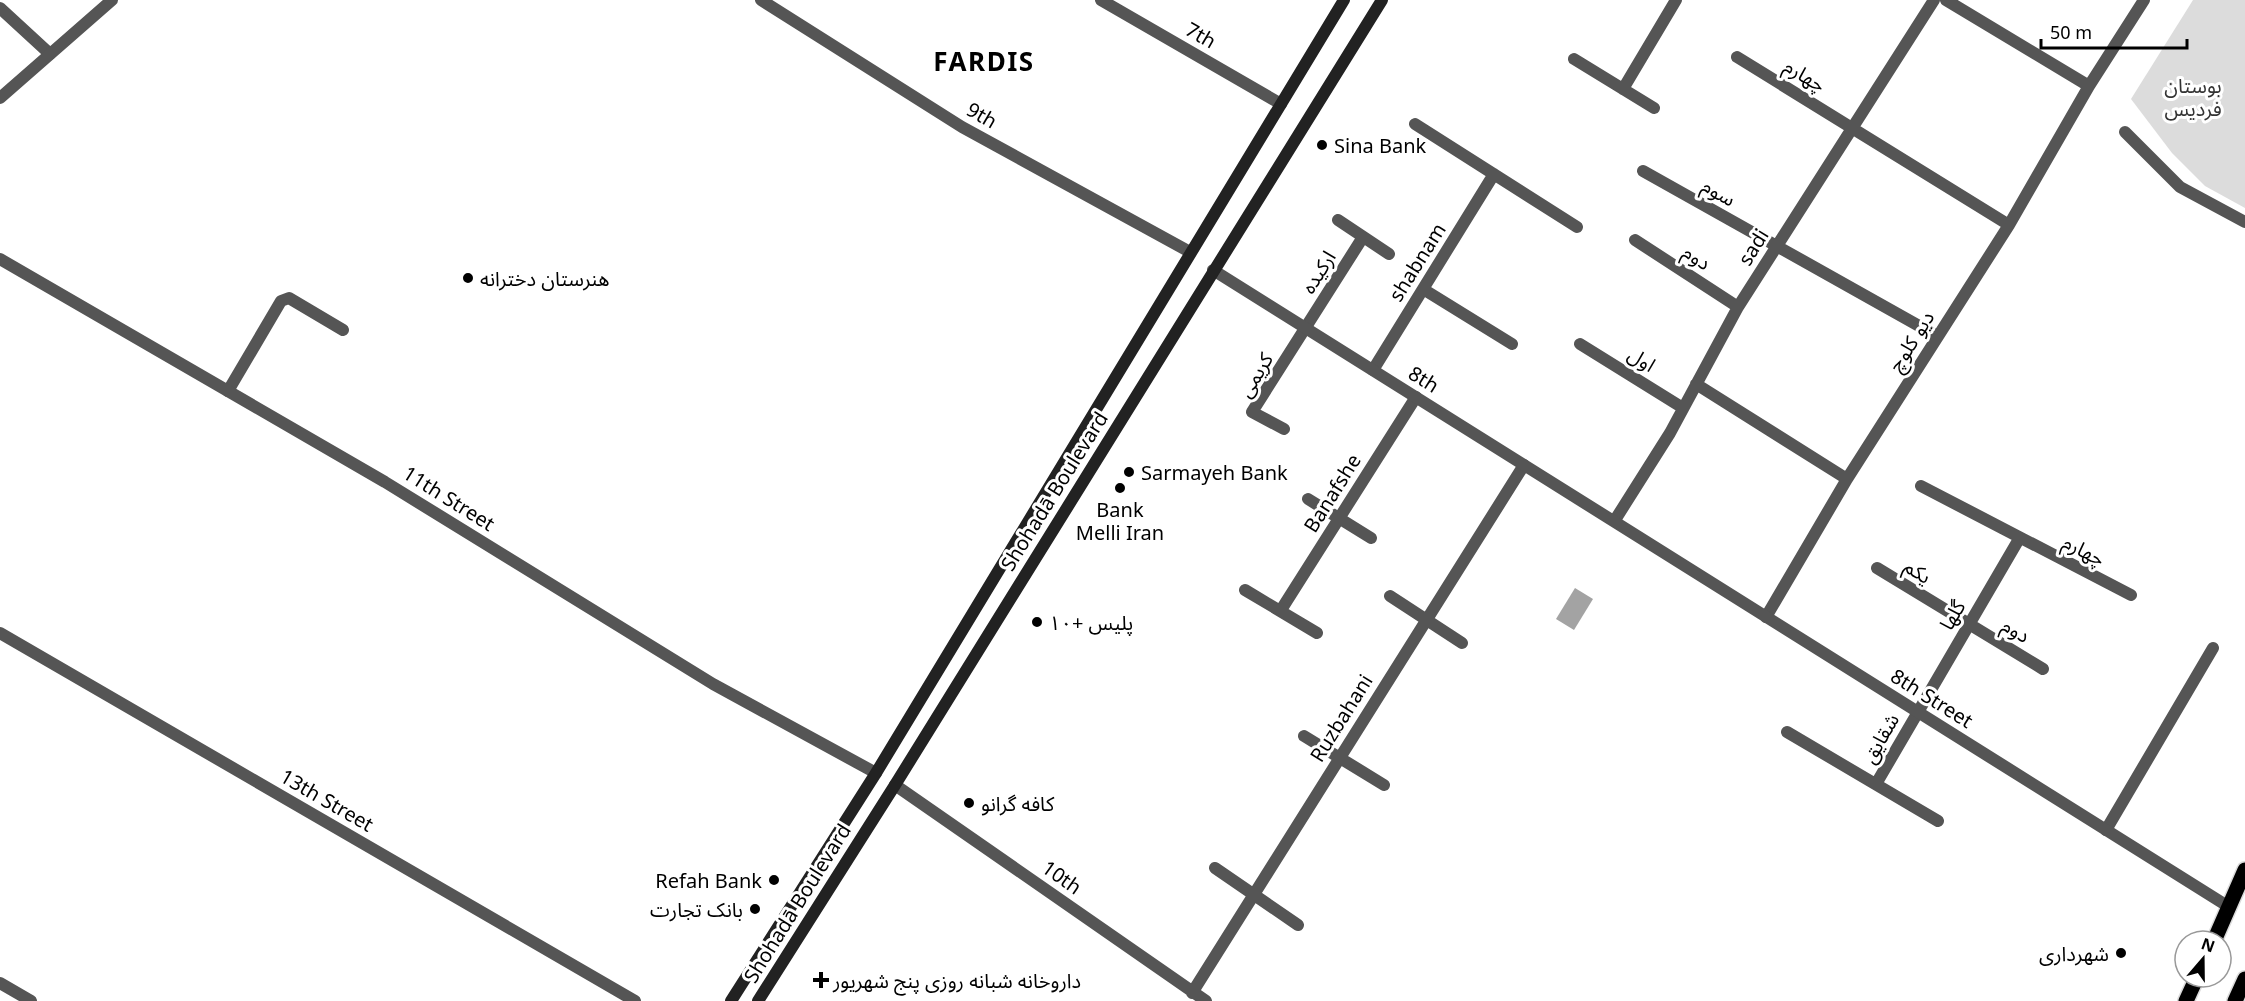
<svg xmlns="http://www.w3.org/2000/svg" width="2245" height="1001" viewBox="0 0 2245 1001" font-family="'Noto Sans','Noto Sans Arabic',sans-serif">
<rect width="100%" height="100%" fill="#fff"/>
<path fill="#dcdcdc" d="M2193,0H2245V208L2205,186L2172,153L2131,99Z"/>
<path fill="#a3a3a3" d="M1575,588L1593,599L1574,630L1556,619Z"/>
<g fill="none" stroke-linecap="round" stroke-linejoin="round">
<g stroke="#dbdbdb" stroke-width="18">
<path id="primary" d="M2214,941L2245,870
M2186,1001L2197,977
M2235,1001L2245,979"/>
</g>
<path stroke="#555" stroke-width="12" d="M761,0L962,127L1190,252
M1101,0L1281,104
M1946,0L2089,86
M0,8L50,54
M1737,57L2009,225
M1574,59L1654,108
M1623,89L1676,0
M1415,124L1577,227
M2125,132L2180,187L2245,222
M1643,171L1937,336
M1338,220L1389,254
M1635,240L1738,307
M1423,289L1512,344
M1580,344L1683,408
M1373,370L1494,174
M1696,384L1847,479
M228,391L281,301L289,298L343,330
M1284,429L1252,412L1363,237
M1921,486L2131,595
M1308,499L1371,538
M1615,520L1670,433L1738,307L1934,0
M1877,568L2043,669
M1245,590L1317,633
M1390,596L1462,643
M1281,610L1416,397
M1766,617L1847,479L2009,225L2089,86L2144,0
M0,633L635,1001
M1787,732L1938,821
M1304,736L1384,785
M1876,784L2019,539
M895,785L1206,1001
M2106,830L2213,648
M1215,868L1298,925
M1192,993L1524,465"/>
<path stroke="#555" stroke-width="12" d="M0,98L112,0
M0,259L385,482L713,684L876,773
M1213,270L2229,907
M0,983L31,1001"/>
<path stroke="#222" stroke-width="12" d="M731,1001L876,773L1344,0
M758,1001L895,785L1382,0"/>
<use href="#primary" stroke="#000" stroke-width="15"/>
</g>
<g fill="#000" stroke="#fff" stroke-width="2">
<circle cx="1322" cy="145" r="6"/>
<circle cx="468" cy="278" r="6"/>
<circle cx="1129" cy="472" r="6"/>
<circle cx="1120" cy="488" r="6"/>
<circle cx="1037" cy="622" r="6"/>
<circle cx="969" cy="803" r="6"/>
<circle cx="774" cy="880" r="6"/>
<circle cx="755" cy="909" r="6"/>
<circle cx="2121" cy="953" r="6"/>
<path d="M818 971h6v6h6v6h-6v6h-6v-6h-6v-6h6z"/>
</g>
<g text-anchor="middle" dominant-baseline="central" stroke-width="6" stroke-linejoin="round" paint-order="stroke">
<g font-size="20" fill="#000" stroke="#fff">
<text transform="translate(1201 35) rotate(30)">7th</text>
<text transform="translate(1805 75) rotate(31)">چهارم</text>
<text transform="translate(982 115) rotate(30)">9th</text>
<text transform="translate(1719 192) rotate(30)">سوم</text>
<text transform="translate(1753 247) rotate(-58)">sadi</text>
<text transform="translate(1697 257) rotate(33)">دوم</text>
<text transform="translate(1417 262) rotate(-58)">shabnam</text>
<text transform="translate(1318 272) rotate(-58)">ارکیده</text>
<text transform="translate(1911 341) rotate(-58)">دیو کلوچ</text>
<text transform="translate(1642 359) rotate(32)">اول</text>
<text transform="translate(1255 375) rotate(-59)">کریمی</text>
<text transform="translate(1424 379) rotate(32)">8th</text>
<text transform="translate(1054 491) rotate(-58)">Shohadā Boulevard</text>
<text transform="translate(1332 493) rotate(-58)">Banafshe</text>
<text transform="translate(449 498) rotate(32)">11th Street</text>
<text transform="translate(2084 550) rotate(27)">چهارم</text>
<text transform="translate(1918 571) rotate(32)">یکم</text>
<text transform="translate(1952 615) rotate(-60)">گلها</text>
<text transform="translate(2016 630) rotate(30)">دوم</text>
<text transform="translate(1932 698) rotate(32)">8th Street</text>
<text transform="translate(1341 718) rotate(-58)">Ruzbahani</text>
<text transform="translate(1880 738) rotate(-60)">شقایق</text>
<text transform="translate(327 800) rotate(30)">13th Street</text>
<text transform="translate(1062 877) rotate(35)">10th</text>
<text transform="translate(797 903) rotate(-58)">Shohadā Boulevard</text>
</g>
<g font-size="20" fill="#333" stroke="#fff">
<text x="2193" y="85">بوستان<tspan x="2193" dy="23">فردیس</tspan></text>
</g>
<g font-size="20" fill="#000" stroke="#fff" text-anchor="start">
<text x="1334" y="145">Sina Bank</text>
<text x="480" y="278">هنرستان دخترانه</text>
<text x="1141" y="472">Sarmayeh Bank</text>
<text x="1120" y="509" text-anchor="middle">Bank<tspan x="1120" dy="23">Melli Iran</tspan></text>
<text x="1049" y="622">پلیس +۱۰</text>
<text x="981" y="803">کافه گرانو</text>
<text x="762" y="880" text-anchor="end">Refah Bank</text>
<text x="743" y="909" text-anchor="end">بانک تجارت</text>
<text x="2109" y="953" text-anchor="end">شهرداری</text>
<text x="833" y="980">داروخانه شبانه روزی پنج شهریور</text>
</g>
<g font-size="26" font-weight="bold" letter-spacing="1.5" fill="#000" stroke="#fff">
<text x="984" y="61">FARDIS</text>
</g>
</g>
<g transform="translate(2203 959) rotate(20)"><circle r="28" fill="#ffffff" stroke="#999999" stroke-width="1.5"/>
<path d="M0-4.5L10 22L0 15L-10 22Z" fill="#000000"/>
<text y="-9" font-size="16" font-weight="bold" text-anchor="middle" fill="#000000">N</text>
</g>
<path d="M2041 39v9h146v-9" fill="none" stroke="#000000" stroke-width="3"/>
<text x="2050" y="39" font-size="18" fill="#000000" stroke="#ffffff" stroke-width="4.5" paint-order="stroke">50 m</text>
</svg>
